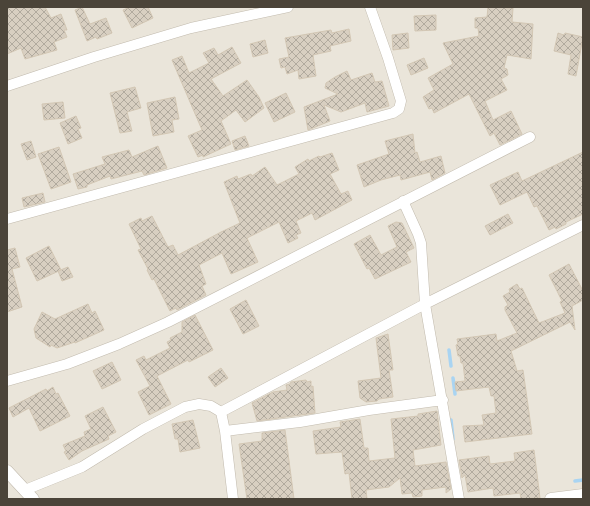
<svg xmlns="http://www.w3.org/2000/svg" width="590" height="506" viewBox="0 0 590 506" font-family="Raleway,sans-serif">
<defs>
<pattern id="building-cross-hatch" width="8" height="8" patternUnits="userSpaceOnUse"><rect width="8" height="8" fill="#d8cfc1"/><path d="M0 0l8 8M0 8l8-8" fill="none" stroke="#b1aa9e"/></pattern>
</defs>
<rect width="100%" height="100%" fill="#f6f3ec"/>
<path fill="#eae5da" d="M7,7H583V499H7Z"/>
<g fill="none" stroke-linecap="round" stroke-linejoin="round">
<path stroke="#a9d4f2" stroke-width="3.5" d="M449,350L451,366
M453,378L455,394
M451,420L453,439
M575,481L583,480"/>
</g>
<path fill="url(#building-cross-hatch)" stroke="#d3c7b4" d="M7,7H45L51,18L61,14L67,30H64L67,37L54,42L57,50L25,59L21,48L7,54Z
M82,7L90,24L106,18L112,33L97,39L96,37L87,41L75,10Z
M130,7H148L153,18L132,28L123,10Z
M488,7L513,8L512,22L533,24L531,59L507,55L504,68L507,69L508,75L501,79L507,90L485,101L493,120L511,111L522,134L500,145L494,133L490,136L469,94L434,113L432,108L429,109L423,97L434,90L428,78L453,64L443,43L479,36L478,28H475V18L487,17Z
M436,15V30L415,31L414,16Z
M349,29L351,41L330,46L331,51L313,55L316,76L299,79L298,70L287,74L285,67L281,68L279,59L289,57L285,38L331,30L332,33Z
M408,33L409,48L393,50L392,35Z
M558,33L564,35L565,33L583,37L576,76L568,74L571,55L554,51Z
M265,40L268,53L253,57L250,44Z
M232,47L241,63L211,79L223,96L247,80L259,97L264,108L245,122L236,110L221,121L231,144L203,157V155L198,157L188,136L202,130L172,60L182,56L189,73L209,63L203,53L214,48L218,55Z
M424,58L428,68L411,75L407,65Z
M347,71L351,80L372,73L375,82L382,81L389,106L367,112L365,103L341,112L324,105L330,121L308,130L304,107L338,94L325,88L326,83L335,77Z
M135,87L141,108L127,112L132,131L120,133L110,93Z
M286,93L295,112L274,122L265,103Z
M175,97L179,119L172,120L174,132L153,136L147,103Z
M63,102L65,118L44,120L42,104Z
M76,116L81,128L78,129L82,138L68,144L60,123Z
M413,134L415,153L417,152L420,162L441,156L445,173L432,180L430,172L401,180L400,175L381,180L364,187L357,165L389,154L385,141Z
M245,136L249,146L235,150L232,141Z
M31,141L36,157L27,160L21,144Z
M158,146L167,168L144,175L142,171L111,179L110,176L87,185V187L78,189L73,174L105,164L102,157L129,150L132,157Z
M59,147L71,182L51,189L38,154Z
M583,152V214L566,222V224L556,229L555,227L549,230L537,206L534,207L527,192L500,205L490,185L518,172L522,181Z
M332,153L339,170L330,174L341,194L348,191L352,200L315,220L312,213L296,221L301,233L296,235L298,238L288,243L279,222L247,238L258,262L231,274L222,253L199,265L206,284L202,286L206,295L177,310L176,308L170,311L154,279L152,280L147,270L148,269L138,250L141,249L129,224L141,218L142,221L152,216L168,247L173,245L178,255L221,232L240,223L224,182L237,176L238,179L251,174L252,176L265,167L277,185L299,174L295,167L308,159L309,161L319,156L320,157Z
M43,193L45,202L24,207L22,198Z
M508,214L513,223L490,235L485,226Z
M396,222L402,223L414,248L406,252L411,262L375,279L369,268L367,269L354,244L370,235L381,255L397,247L388,226Z
M49,246L61,270L37,281L26,258Z
M15,248L20,267L12,269L22,307L7,312V250Z
M569,264L583,291V300L572,306L575,330L570,322L511,351L517,371L523,370L532,434L465,442L463,426L484,425L482,415L496,413L494,396H491L489,387L456,391L455,382L465,381L463,363H461L460,356H458L456,345L458,344L457,339L496,334L497,341L517,333L505,310V307L508,305L503,296L510,292L509,289L517,284L520,289L522,288L539,323L565,313L560,302L562,301L549,275Z
M68,267L73,277L62,281L58,271Z
M246,300L259,326L243,334L230,309Z
M88,304L92,313L95,311L104,330L75,343V342L57,348L51,345L50,347L36,338L34,329L42,312L55,319Z
M195,315L213,350L189,362L188,360L157,376L171,404L149,415L138,392L150,386L136,360L144,356L146,360L170,348L167,342L171,340L170,338L182,332V322Z
M388,334L393,370H389L393,397L379,399L377,401L366,402L360,398L358,381L381,378L376,338Z
M112,362L121,380L102,389L93,371Z
M221,368L228,378L215,387L208,377Z
M306,380L307,382L311,381V387L313,386L315,413L257,421L252,403L273,392L287,390L286,385L290,384L291,382Z
M53,387L56,394L58,393L70,416L40,431L29,408L13,417L9,408L46,389L47,391Z
M103,407L116,432L108,436L109,439L82,451L69,460L64,452L66,451L63,445L85,436L84,432L91,429L85,416Z
M437,411L441,445L413,450L415,466L446,462L451,489L446,493V487L422,490V496L413,497L412,493L402,494L400,478L389,487L366,490L367,499H352L349,473L345,474L342,452L316,454L313,431L341,427L340,422L360,419L364,448H368L369,461L395,458L391,419L418,416V414Z
M193,420L200,448L180,452L178,439H175L172,424Z
M285,430L294,499H247L239,444L262,441V433Z
M534,450L540,498L521,499L520,493L494,496L493,488L468,492L465,475L462,478L459,460L489,456L490,464L515,461L514,453Z"/>
<g fill="none" stroke-linecap="round" stroke-linejoin="round">
<g stroke="#c2bbae" stroke-width="11">
<path id="minor" d="M7,86L94,57L191,28L288,7
M403,201L418,234L421,243L425,304L459,499
M7,219L393,113L399,109L401,101L388,58L370,7
M7,381L67,364L119,344L168,322L530,137
M225,431L300,422L369,410L443,400
M25,490L82,467L143,429L185,407L199,404L211,406L221,412
M233,499L225,431L221,412L425,304L583,225"/>
</g>
<g stroke="#c2bbae" stroke-width="13">
<path id="tertiary" d="M7,471L33,499
M551,499L583,495"/>
</g>
<use href="#minor" stroke="#fff" stroke-width="10"/>
<use href="#tertiary" stroke="#fff" stroke-width="12"/>
</g>
<rect width="590" height="506" fill="none" stroke="#4b4439" stroke-width="16"/>
</svg>
